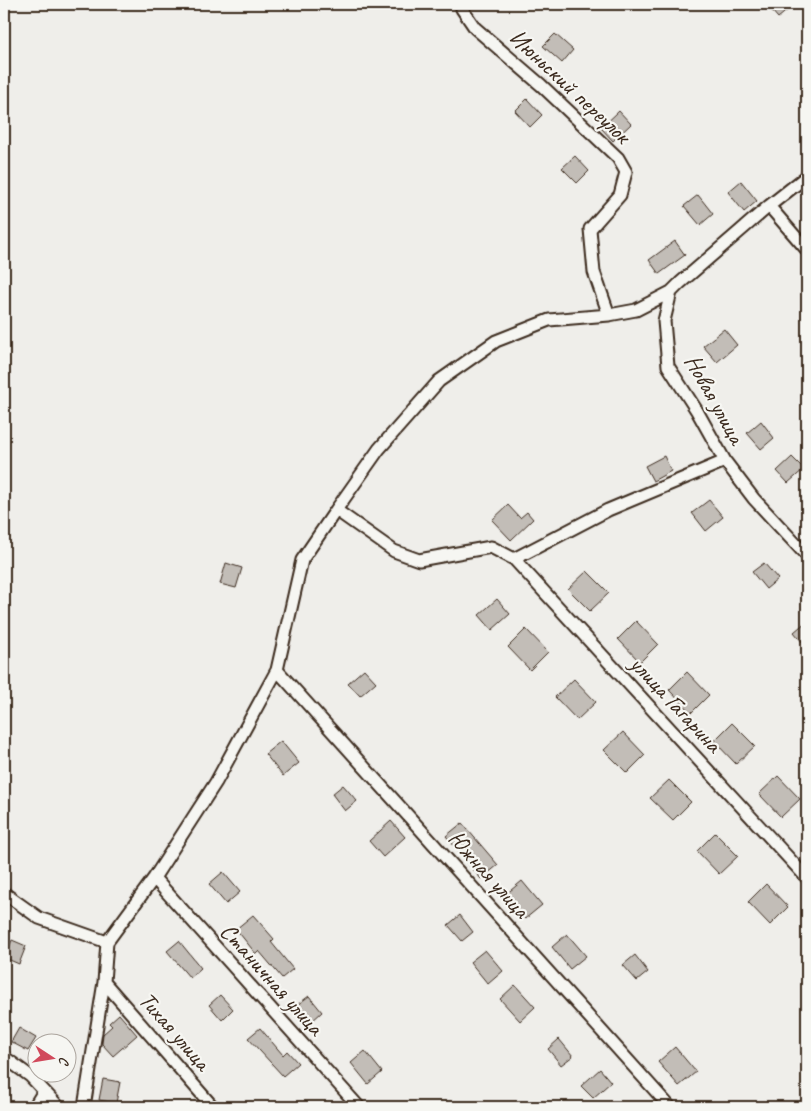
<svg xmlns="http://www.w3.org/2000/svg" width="811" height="1111" viewBox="0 0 811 1111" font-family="Caveat,sans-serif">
<rect width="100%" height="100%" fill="#efeeea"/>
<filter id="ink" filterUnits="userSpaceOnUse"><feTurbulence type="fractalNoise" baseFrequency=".02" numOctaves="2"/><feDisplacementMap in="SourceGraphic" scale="10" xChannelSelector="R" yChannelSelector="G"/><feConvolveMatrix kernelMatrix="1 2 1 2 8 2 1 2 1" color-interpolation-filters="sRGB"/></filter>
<g filter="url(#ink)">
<path fill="#c2bdb7" stroke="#3b2a1e" d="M766,4H795L778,18Z
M555,34L573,50L562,63L543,46Z
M527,99L542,115L530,127L515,111Z
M619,111L631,124L613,141L601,128Z
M575,156L589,171L577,183L562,168Z
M741,181L757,201L744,212L728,192Z
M698,195L713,214L700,225L684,206Z
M675,241L685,255L659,274L649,260Z
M724,329L737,345L717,362L703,346Z
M761,421L774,438L761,449L747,433Z
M664,456L671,471L653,481L645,466Z
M792,457L804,469L788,483L777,471Z
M709,500L723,517L706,531L692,513Z
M508,505L520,518L527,512L533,519L511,540L492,520Z
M226,563L242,568L236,588L220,584Z
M764,563L778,579L766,589L752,572Z
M587,571L609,593L590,611L568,589Z
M497,599L510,614L492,630L479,615Z
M636,621L658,644L640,662L618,639Z
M807,621V648L794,632Z
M526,629L548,652L530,670L508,647Z
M364,669L376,682L360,696L348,683Z
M687,672L709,695L691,713L669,690Z
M574,679L596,702L577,720L555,697Z
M732,723L755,746L736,764L714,741Z
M623,732L645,755L627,773L604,750Z
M281,741L299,763L283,776L265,754Z
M778,776L800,799L781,817L759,794Z
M669,780L691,802L673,820L650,798Z
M343,785L357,801L345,811L332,794Z
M391,821L405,837L383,857L369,841Z
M462,823L498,865L481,879L446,836Z
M715,833L738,856L719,874L697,851Z
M223,872L240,892L226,904L209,884Z
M522,881L542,905L525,919L505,895Z
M766,884L788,907L770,925L748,902Z
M253,915L274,939L271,942L293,969L282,978L259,951L256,954L236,929Z
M460,915L473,932L462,941L448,925Z
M567,934L586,956L570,969L552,947Z
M12,940L26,946L19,964L5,958Z
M179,941L201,968L190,978L167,951Z
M485,950L503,971L488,984L470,962Z
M635,955L648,972L637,981L623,965Z
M515,985L535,1007L520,1021L500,999Z
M220,995L233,1009L222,1020L209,1005Z
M309,996L322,1012L311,1022L297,1005Z
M119,1014L137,1035L113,1056L102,1044L103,1034L112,1026L109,1023Z
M19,1028L36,1038L28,1051L11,1042Z
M260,1028L283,1055L287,1051L298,1063L283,1076L248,1038Z
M559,1039L573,1056L561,1065L548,1049Z
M675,1047L696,1072L679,1086L658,1062Z
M365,1051L382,1072L368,1084L351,1063Z
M600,1069L611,1082L593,1098L581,1086Z
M103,1079L120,1082L116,1103L99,1100Z"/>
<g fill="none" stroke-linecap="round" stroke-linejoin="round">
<g stroke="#3b2a1e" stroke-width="15">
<path id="street" d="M464,4L462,9L475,28L541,85L618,158L626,172L620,195L590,229L594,272L609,315
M807,176L769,206L680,283L671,292L664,321L668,366L697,411L725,461L754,499L807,556
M769,206L807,250
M336,510L379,449L439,381L496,341L549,320L609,315L636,310L671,292
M514,559L608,510L725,461
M277,670L670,1107
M154,878L359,1107
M4,893L39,918L107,942
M104,982L213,1107
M4,1057L30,1076L59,1107
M34,1107L44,1091
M84,1107L104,982L107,942L154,878L216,782L277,670L302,560L336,510L394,551L419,560L491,547L514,559L807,878"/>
</g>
<use href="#street" stroke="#f6f6f2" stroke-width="11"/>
</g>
</g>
<g text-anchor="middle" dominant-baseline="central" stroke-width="4.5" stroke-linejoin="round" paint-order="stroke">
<g font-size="24" fill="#3b2a1e" stroke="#f6f6f2">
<text transform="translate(570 86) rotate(43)">Июньский переулок</text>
<text transform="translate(715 399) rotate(61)">Новая улица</text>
<text transform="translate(676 704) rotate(47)">улица Гагарина</text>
<text transform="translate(489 874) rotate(48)">Южная улица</text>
<text transform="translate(272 979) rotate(48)">Станичная улица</text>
<text transform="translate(175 1031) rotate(49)">Тихая улица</text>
</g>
</g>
<rect width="811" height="1111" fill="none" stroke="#f6f6f2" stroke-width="20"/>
<rect x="10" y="10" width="791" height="1091" fill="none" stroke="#3b2a1e" stroke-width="2" filter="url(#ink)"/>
<g transform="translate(52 1058) rotate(102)"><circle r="24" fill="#f6f6f2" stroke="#aba49d"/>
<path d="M0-4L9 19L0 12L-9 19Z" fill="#d1495b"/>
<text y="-8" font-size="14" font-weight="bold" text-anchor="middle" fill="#3b2a1e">С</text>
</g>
</svg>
